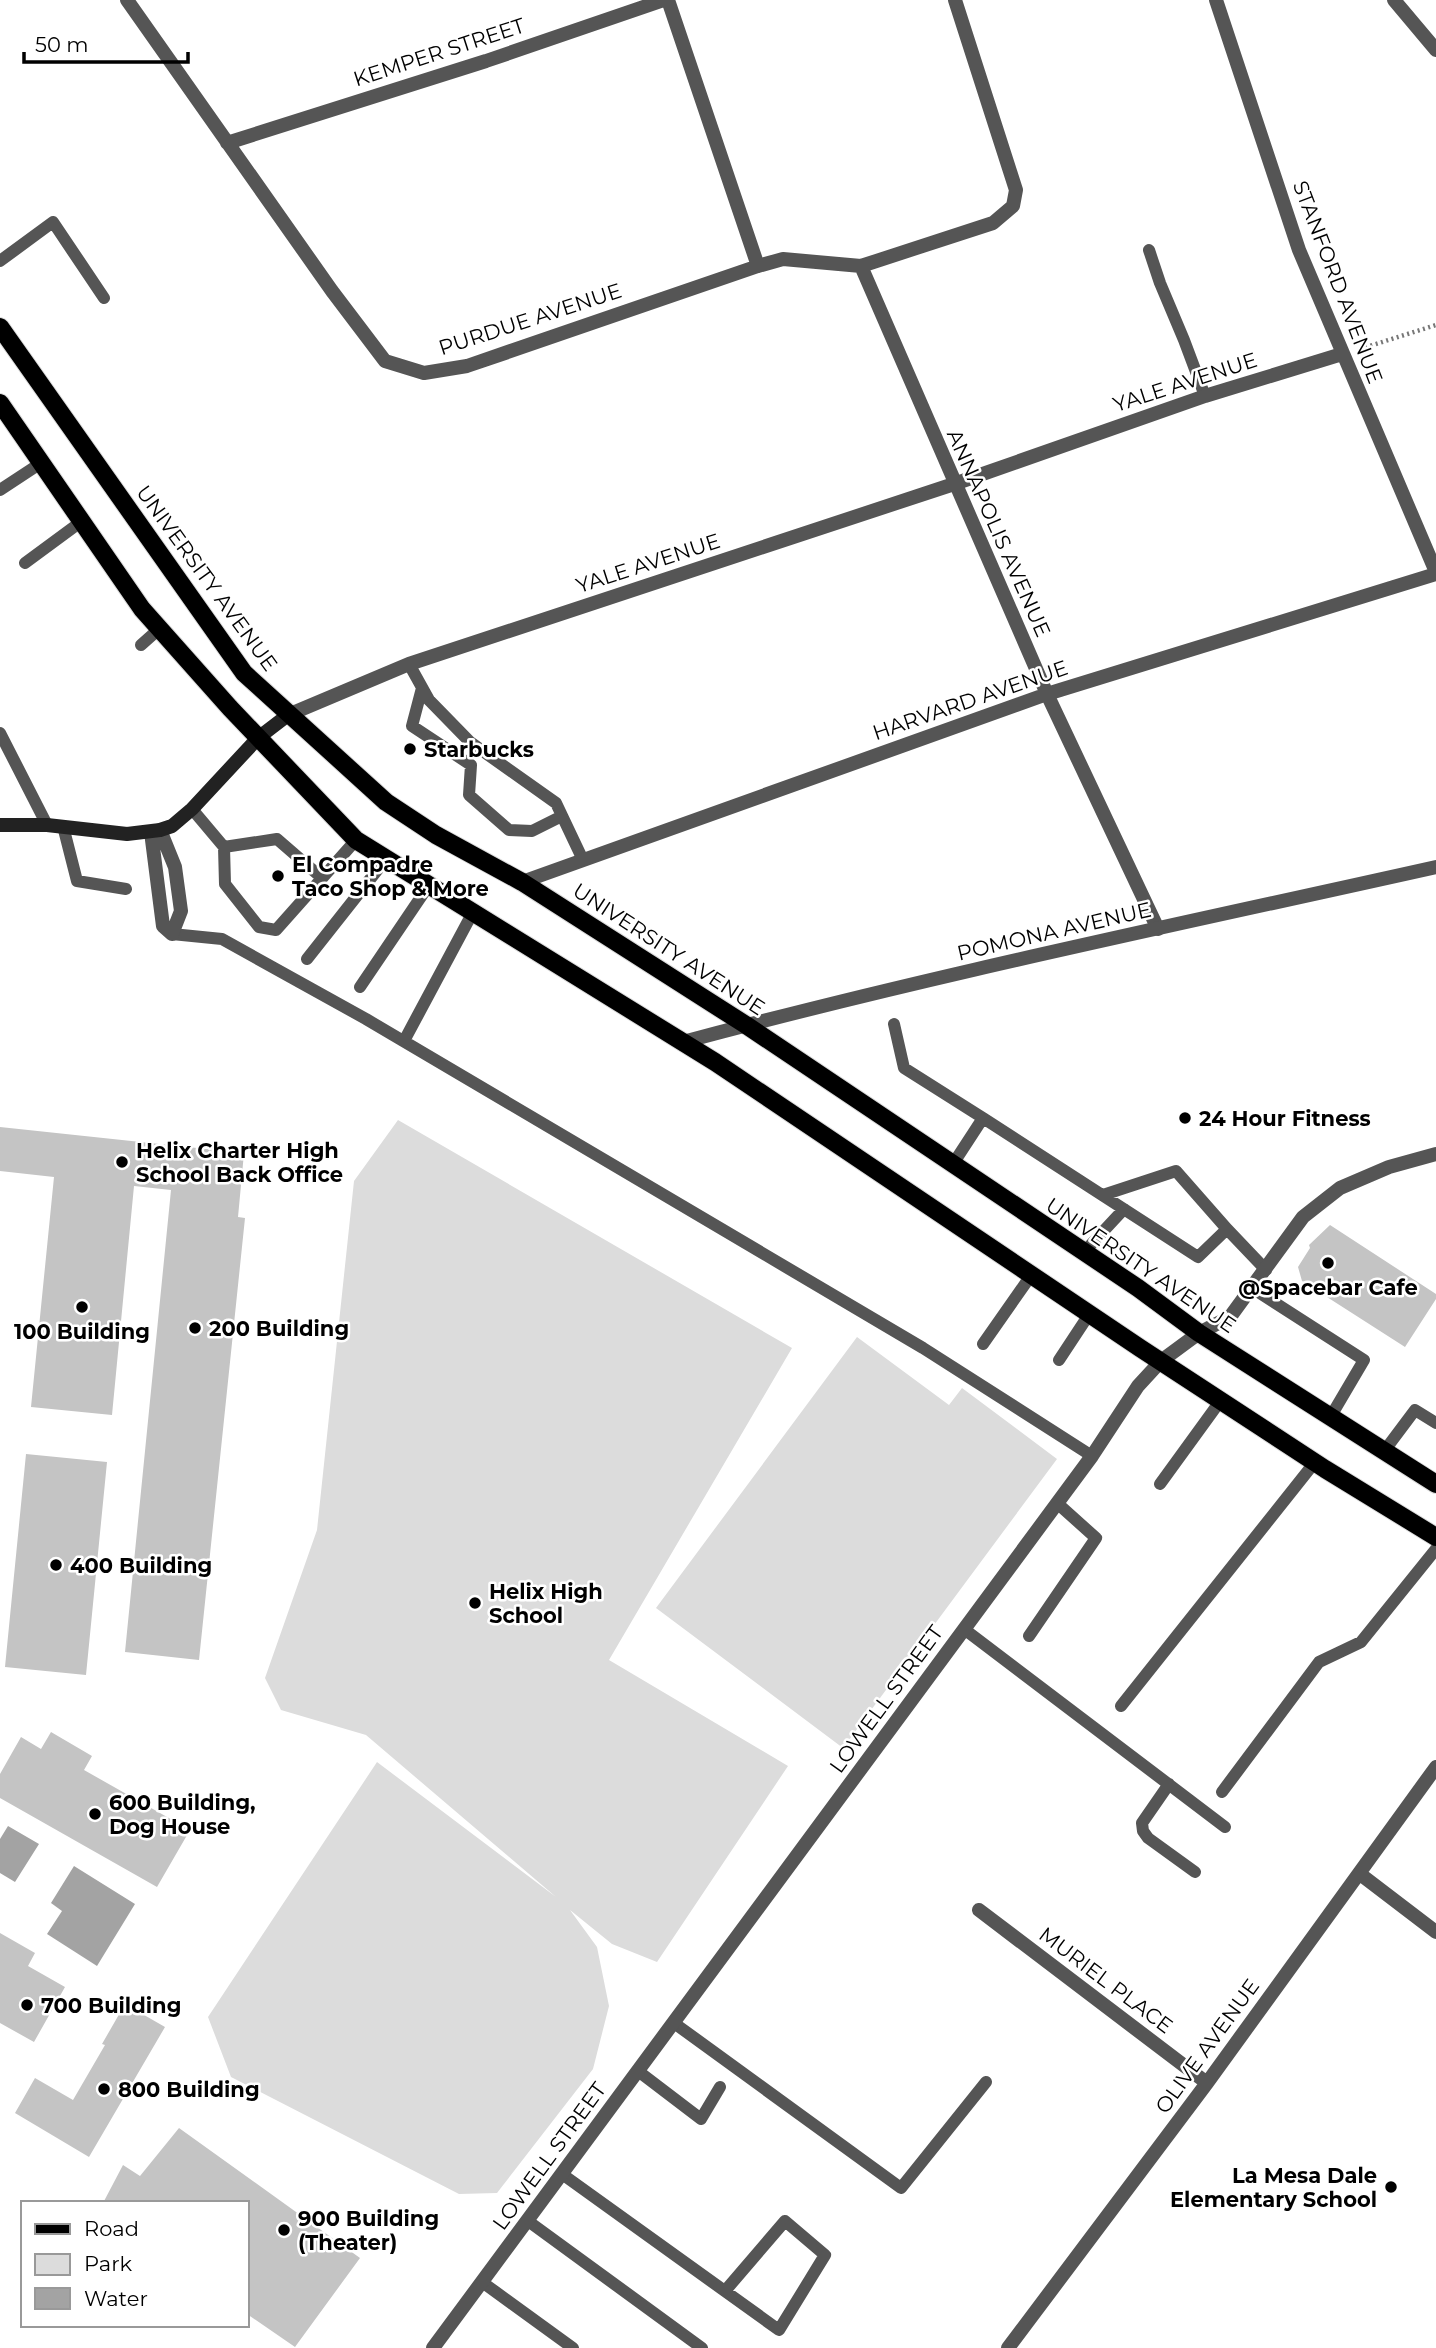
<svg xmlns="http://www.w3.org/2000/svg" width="1436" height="2348" viewBox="0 0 1436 2348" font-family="Montserrat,sans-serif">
<rect width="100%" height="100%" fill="#fff"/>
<path fill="#dcdcdc" d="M398,1120L792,1348L609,1660L788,1766L657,1962L612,1944L570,1910L597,1947L609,2006L593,2069L497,2193L459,2194L231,2077L208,2017L377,1762L556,1897L366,1735L281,1710L265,1678L317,1530L354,1181Z
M857,1337L949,1405L962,1388L1057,1459L843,1748L656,1608Z"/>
<path fill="#a3a3a3" d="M8,1826L39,1844L15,1882L0,1873V1839Z
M74,1866L135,1904L97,1966L47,1934L62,1911L51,1903Z"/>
<path fill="#c4c4c4" d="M0,1127L244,1153L238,1217L245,1218L199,1660L125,1652L171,1190L134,1186L112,1415L31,1407L54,1177L0,1171Z
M1330,1225L1436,1294V1299L1405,1347L1302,1281L1298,1267L1310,1248L1309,1245Z
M26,1454L107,1462L86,1675L5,1667Z
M51,1732L92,1756L84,1770L190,1830L157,1887L0,1798V1774L21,1737L41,1749Z
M0,1933L35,1953L28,1966L65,1987L34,2042L0,2023Z
M125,2004L165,2027L89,2157L15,2113L35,2078L73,2100L105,2045L102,2044Z
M179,2128L360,2258L295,2347L247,2314V2203H103L123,2165L140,2176Z"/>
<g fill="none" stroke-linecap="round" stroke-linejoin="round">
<g stroke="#dbdbdb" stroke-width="20">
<path id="primary" d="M0,327L244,673L386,802L436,835L522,882L746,1025L1138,1288L1199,1333L1436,1484
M0,403L142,609L230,708L356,840L715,1062L1140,1348L1325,1469L1436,1537"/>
</g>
<path stroke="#777" stroke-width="4.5" stroke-dasharray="2 3.5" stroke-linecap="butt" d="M1360,349L1436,325"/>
<path stroke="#555" stroke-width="12" d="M1149,250L1160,283L1184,340L1205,396
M0,261L53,222L104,298
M0,490L41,463
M25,563L82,521
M141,645L159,629
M409,664L429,700L470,742L556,803L583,860
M422,688L412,726L471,765L469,795L509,830L532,831L562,816
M0,733L47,825
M192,809L224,847L225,884L259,927L276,930L356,840
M63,826L77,881L126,889
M224,847L277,839L322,878
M172,934L222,939L366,1019L923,1348L1092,1456
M307,959L386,859
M360,987L429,885
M894,1024L904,1068L983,1118L953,1164
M404,1041L473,912
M983,1118L1198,1257L1227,1229L1176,1171L1103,1195
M1227,1229L1266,1270
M1084,1252L1124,1209
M1252,1288L1364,1360L1331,1416
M983,1344L1032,1274
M1059,1360L1090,1313
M1385,1450L1415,1410L1436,1423
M1160,1484L1221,1400
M964,1629L1225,1827
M1029,1636L1096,1538L1057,1503
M1121,1706L1315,1462
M1169,1784L1142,1823L1143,1831L1148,1838L1195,1872
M1222,1792L1319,1662L1361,1642L1436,1549
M674,2023L901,2188L986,2082
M638,2071L701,2119L720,2087
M562,2174L779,2330L825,2255L785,2221L725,2291
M528,2221L702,2348
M482,2282L573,2348"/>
<path stroke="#555" stroke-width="14" d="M127,0L332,291L385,361L424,373L467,366L758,266L783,259L861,266L993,223L1013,206L1016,190L955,0
M668,0L758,266
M1216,0L1299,250L1436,572
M1394,0L1436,50
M227,143L486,61L664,0
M861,266L1047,694L1158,929
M288,715L409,664L954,484L1205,396L1342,354
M522,882L1047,694L1436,574
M1199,1333L1230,1317L1303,1217L1340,1188L1389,1167L1436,1154
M1360,1874L1436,1932
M979,1910L1207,2083
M1008,2348L1207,2083L1436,1767"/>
<path stroke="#555" stroke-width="14" d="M151,832L163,926L172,934L181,911L175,867L160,830
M683,1042C932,975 1185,923 1436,867
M433,2348L1092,1456L1138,1386L1161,1361L1199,1333"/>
<path stroke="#222" stroke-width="14" d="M0,825H47L127,834L160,830L172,826L192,809L258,738L288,715"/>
<use href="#primary" stroke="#000" stroke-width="18"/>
</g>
<g fill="#000" stroke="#fff" stroke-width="2.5">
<circle cx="410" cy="749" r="7"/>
<circle cx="278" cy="876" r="7"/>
<circle cx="1185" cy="1118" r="7"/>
<circle cx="122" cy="1162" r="7"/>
<circle cx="1328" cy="1263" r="7"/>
<circle cx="82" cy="1307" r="7"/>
<circle cx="195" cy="1328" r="7"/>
<circle cx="56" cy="1565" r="7"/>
<circle cx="475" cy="1603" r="7"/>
<circle cx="95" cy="1814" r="7"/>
<circle cx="27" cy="2005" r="7"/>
<circle cx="104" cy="2089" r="7"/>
<circle cx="1391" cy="2187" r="7"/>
<circle cx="284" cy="2230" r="7"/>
</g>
<g text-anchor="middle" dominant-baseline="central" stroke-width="5" stroke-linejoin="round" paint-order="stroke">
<g font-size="21" fill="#000" stroke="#fff">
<text transform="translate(439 52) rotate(-18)">KEMPER STREET</text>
<text transform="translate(1338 282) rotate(69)">STANFORD AVENUE</text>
<text transform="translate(530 319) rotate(-18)">PURDUE AVENUE</text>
<text transform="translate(1185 382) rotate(-18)">YALE AVENUE</text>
<text transform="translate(999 533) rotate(66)">ANNAPOLIS AVENUE</text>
<text transform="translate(648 563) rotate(-18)">YALE AVENUE</text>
<text transform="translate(207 578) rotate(54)">UNIVERSITY AVENUE</text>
<text transform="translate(970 700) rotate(-19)">HARVARD AVENUE</text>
<text transform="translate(1054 931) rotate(-13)">POMONA AVENUE</text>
<text transform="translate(669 949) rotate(33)">UNIVERSITY AVENUE</text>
<text transform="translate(1141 1265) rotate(34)">UNIVERSITY AVENUE</text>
<text transform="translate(886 1699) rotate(-54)">LOWELL STREET</text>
<text transform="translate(1106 1980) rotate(37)">MURIEL PLACE</text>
<text transform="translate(1207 2046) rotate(-54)">OLIVE AVENUE</text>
<text transform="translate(549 2156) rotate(-54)">LOWELL STREET</text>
</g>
<g font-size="21" font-weight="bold" fill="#000" stroke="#fff" text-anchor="start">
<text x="424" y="749">Starbucks</text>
<text x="292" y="864">El Compadre<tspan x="292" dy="24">Taco Shop &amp; More</tspan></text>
<text x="1199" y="1118">24 Hour Fitness</text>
<text x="136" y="1150">Helix Charter High<tspan x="136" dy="24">School Back Office</tspan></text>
<text x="1328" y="1287" text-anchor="middle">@Spacebar Cafe</text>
<text x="209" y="1328">200 Building</text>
<text x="82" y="1331" text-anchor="middle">100 Building</text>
<text x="70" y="1565">400 Building</text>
<text x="489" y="1591">Helix High<tspan x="489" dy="24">School</tspan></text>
<text x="109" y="1802">600 Building,<tspan x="109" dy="24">Dog House</tspan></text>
<text x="41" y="2005">700 Building</text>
<text x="118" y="2089">800 Building</text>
<text x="1377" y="2175" text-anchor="end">La Mesa Dale<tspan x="1377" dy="24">Elementary School</tspan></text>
<text x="298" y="2218">900 Building<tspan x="298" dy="24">(Theater)</tspan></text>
</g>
</g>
<rect x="21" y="2201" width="228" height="126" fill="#ffffff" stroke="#999999" stroke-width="2"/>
<rect x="35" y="2224" width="35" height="10" fill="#000000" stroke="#999999" stroke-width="2"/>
<text x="84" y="2236" font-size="21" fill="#000000">Road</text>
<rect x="35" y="2254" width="35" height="21" fill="#dcdcdc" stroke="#999999" stroke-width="2"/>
<text x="84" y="2271" font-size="21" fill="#000000">Park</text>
<rect x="35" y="2288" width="35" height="21" fill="#a3a3a3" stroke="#999999" stroke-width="2"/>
<text x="84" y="2306" font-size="21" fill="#000000">Water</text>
<path d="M24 52v10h164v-10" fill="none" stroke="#000000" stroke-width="3.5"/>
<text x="35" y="52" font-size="21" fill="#000000" stroke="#ffffff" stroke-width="5" paint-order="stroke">50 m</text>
</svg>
